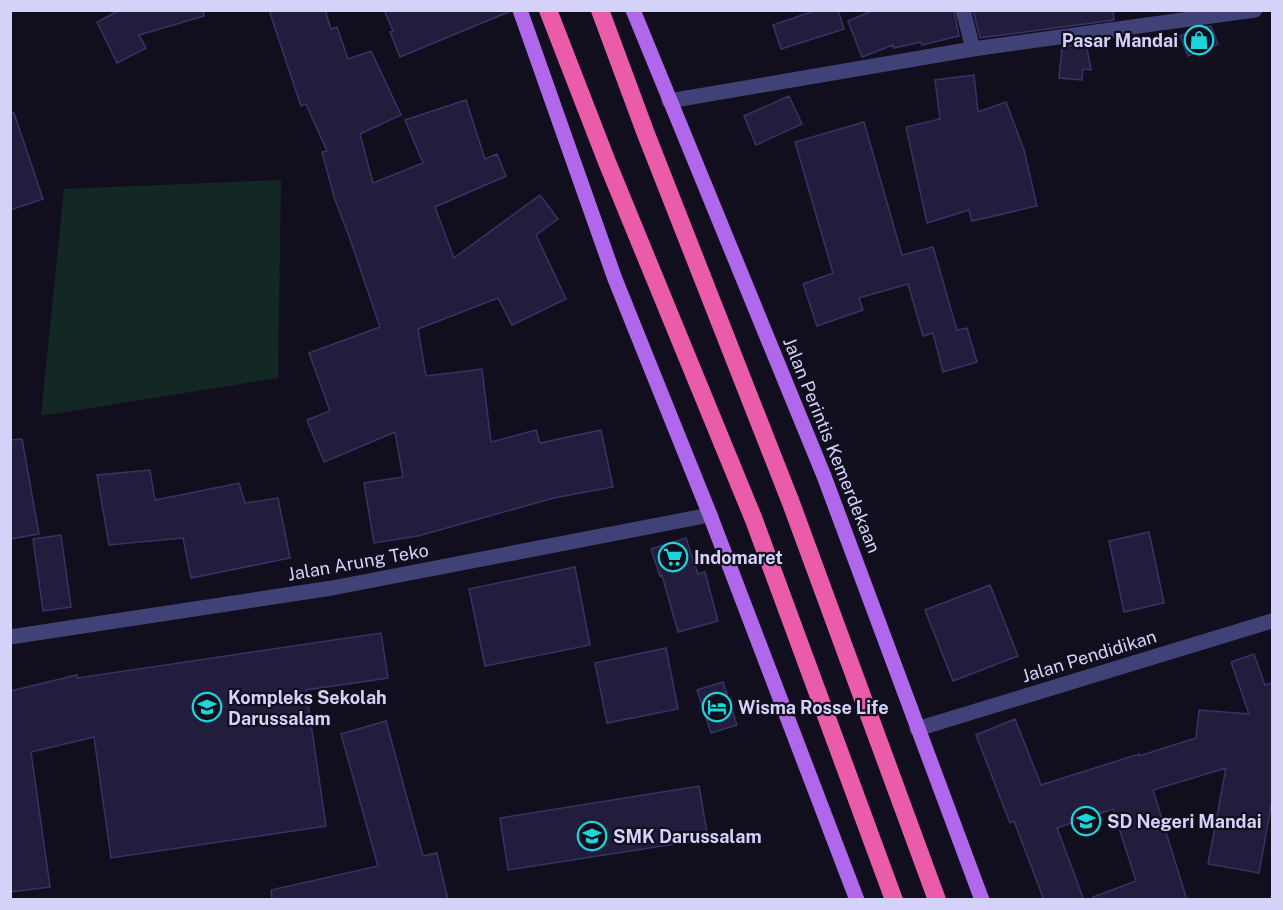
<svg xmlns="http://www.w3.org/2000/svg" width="1283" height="910" viewBox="0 0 1283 910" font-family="'Public Sans',sans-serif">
<rect width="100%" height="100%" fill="#110f1e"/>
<path fill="#132725" d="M281,180L278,378L41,416L64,189Z"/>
<path fill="#221d3c" stroke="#393265" stroke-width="1.5" d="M120,10H203L204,16L139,35L146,48L117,63L97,22Z
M269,10H325L331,29L337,27L348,59L371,51L401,115L360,134L373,183L423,163L405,120L466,100L485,159L497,154L506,176L435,207L454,258L540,195L558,219L536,235L566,299L512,325L498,298L418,329L426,376L482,369L491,442L536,430L540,443L601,430L613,487L554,498L418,536L374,543L364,483L403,477L395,432L324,462L307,420L330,411L309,353L380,327L349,236L335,200L322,152L327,151L306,104L301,106Z
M384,10H511V11L400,57L390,32L393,31Z
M817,10H838L844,29L781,49L773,25Z
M874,10H954L959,36L922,45L921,42L894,48L893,45L862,57L848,21Z
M973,10H1113L1114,20L980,38Z
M1211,26L1218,44L1188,56L1180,36L1201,27Z
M1086,43L1091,70L1083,69L1082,80L1059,78L1062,47Z
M974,75L978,112L1006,102L1024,150L1037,206L972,221L969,210L927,223L906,127L940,119L935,80Z
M789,96L802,124L756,145L744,116Z
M10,113H14L43,199L10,210Z
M864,122L902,255L933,247L957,330L967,328L977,362L943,372L933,333L923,336L908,284L859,298L863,310L817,326L803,284L833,273L795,142Z
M22,439L39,534L10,539V440Z
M150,470L155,500L239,483L245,503L278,498L290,558L191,578L183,538L109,545L97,475Z
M1149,532L1164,603L1124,612L1109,541Z
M61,535L71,607L43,611L33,539Z
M686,538L698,574L705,572L718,621L678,632L662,575L660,576L651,549Z
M575,567L590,645L485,666L469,589Z
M990,585L1018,656L953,681L925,610Z
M381,633L388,678L306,690L326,826L111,858L94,737L31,752L50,887L10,892V691L77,675L78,678Z
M666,648L678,709L607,723L595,663Z
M1254,654L1265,685L1272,683V801L1259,873L1208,864L1226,768L1153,790L1187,900H1093V897L1136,881L1113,809L1057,828L1084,900H1044L1014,821L1010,823L976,735L1015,719L1041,785L1139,754V756L1196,738L1199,710L1249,714L1231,662Z
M723,682L737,725L711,733L697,690Z
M386,721L423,856L437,853L448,900H272L271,890L378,866L341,734Z
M699,786L708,839L508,870L500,818Z"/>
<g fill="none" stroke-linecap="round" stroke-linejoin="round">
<path stroke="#404277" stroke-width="15" d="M963,10L973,49
M669,101L973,49L1255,10
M10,637L332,588L710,515
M917,729L1272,621"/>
<path stroke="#b167eb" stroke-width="15" d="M520,10L615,279L710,515L857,900
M633,10L824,476L982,900"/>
<path stroke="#ea5caa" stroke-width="18" d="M548,10L607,162L754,520L894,900
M600,10L646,134L791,503L937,900"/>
</g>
<defs>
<g id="shop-ring" transform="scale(1.5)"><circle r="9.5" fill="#110f1e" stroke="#1dd4da" stroke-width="1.5"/><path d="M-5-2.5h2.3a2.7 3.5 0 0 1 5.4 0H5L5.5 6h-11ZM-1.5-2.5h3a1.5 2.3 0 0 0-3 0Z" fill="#1dd4da"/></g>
<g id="supermarket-ring" transform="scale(1.5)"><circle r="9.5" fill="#110f1e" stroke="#1dd4da" stroke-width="1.5"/><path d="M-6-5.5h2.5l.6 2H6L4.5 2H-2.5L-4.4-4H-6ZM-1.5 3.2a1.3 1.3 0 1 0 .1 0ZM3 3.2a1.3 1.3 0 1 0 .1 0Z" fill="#1dd4da"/></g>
<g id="school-ring" transform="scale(1.5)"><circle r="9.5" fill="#110f1e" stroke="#1dd4da" stroke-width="1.5"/><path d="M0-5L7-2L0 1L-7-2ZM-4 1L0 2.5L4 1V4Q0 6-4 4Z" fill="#1dd4da"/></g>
<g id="hotel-ring" transform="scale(1.5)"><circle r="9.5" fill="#110f1e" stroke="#1dd4da" stroke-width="1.5"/><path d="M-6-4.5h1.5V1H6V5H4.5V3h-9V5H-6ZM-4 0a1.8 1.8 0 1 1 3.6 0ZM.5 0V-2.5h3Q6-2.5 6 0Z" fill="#1dd4da"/></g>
</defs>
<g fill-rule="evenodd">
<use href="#shop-ring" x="1199" y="40"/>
<use href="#supermarket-ring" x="673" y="557"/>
<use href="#school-ring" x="207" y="707"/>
<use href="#hotel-ring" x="717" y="707"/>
<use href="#school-ring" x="1086" y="821"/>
<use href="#school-ring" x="592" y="836"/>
</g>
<g text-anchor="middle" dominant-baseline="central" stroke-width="4.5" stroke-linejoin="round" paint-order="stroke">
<g font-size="18" font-weight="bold" fill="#d4d2f9" stroke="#110f1e" text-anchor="start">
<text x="1178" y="40" text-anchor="end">Pasar Mandai</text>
<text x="694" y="557">Indomaret</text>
<text x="228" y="697">Kompleks Sekolah<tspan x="228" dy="21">Darussalam</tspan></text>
<text x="738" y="707">Wisma Rosse Life</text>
<text x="1107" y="821">SD Negeri Mandai</text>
<text x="613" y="836">SMK Darussalam</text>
</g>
<g font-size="18" fill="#d4d2f9" stroke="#110f1e">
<text transform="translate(832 445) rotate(68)">Jalan Perintis Kemerdekaan</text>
<text transform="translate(358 562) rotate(-10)">Jalan Arung Teko</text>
<text transform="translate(1089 656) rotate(-17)">Jalan Pendidikan</text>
</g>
</g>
<rect width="1283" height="910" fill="none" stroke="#d4d2f9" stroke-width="24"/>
</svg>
